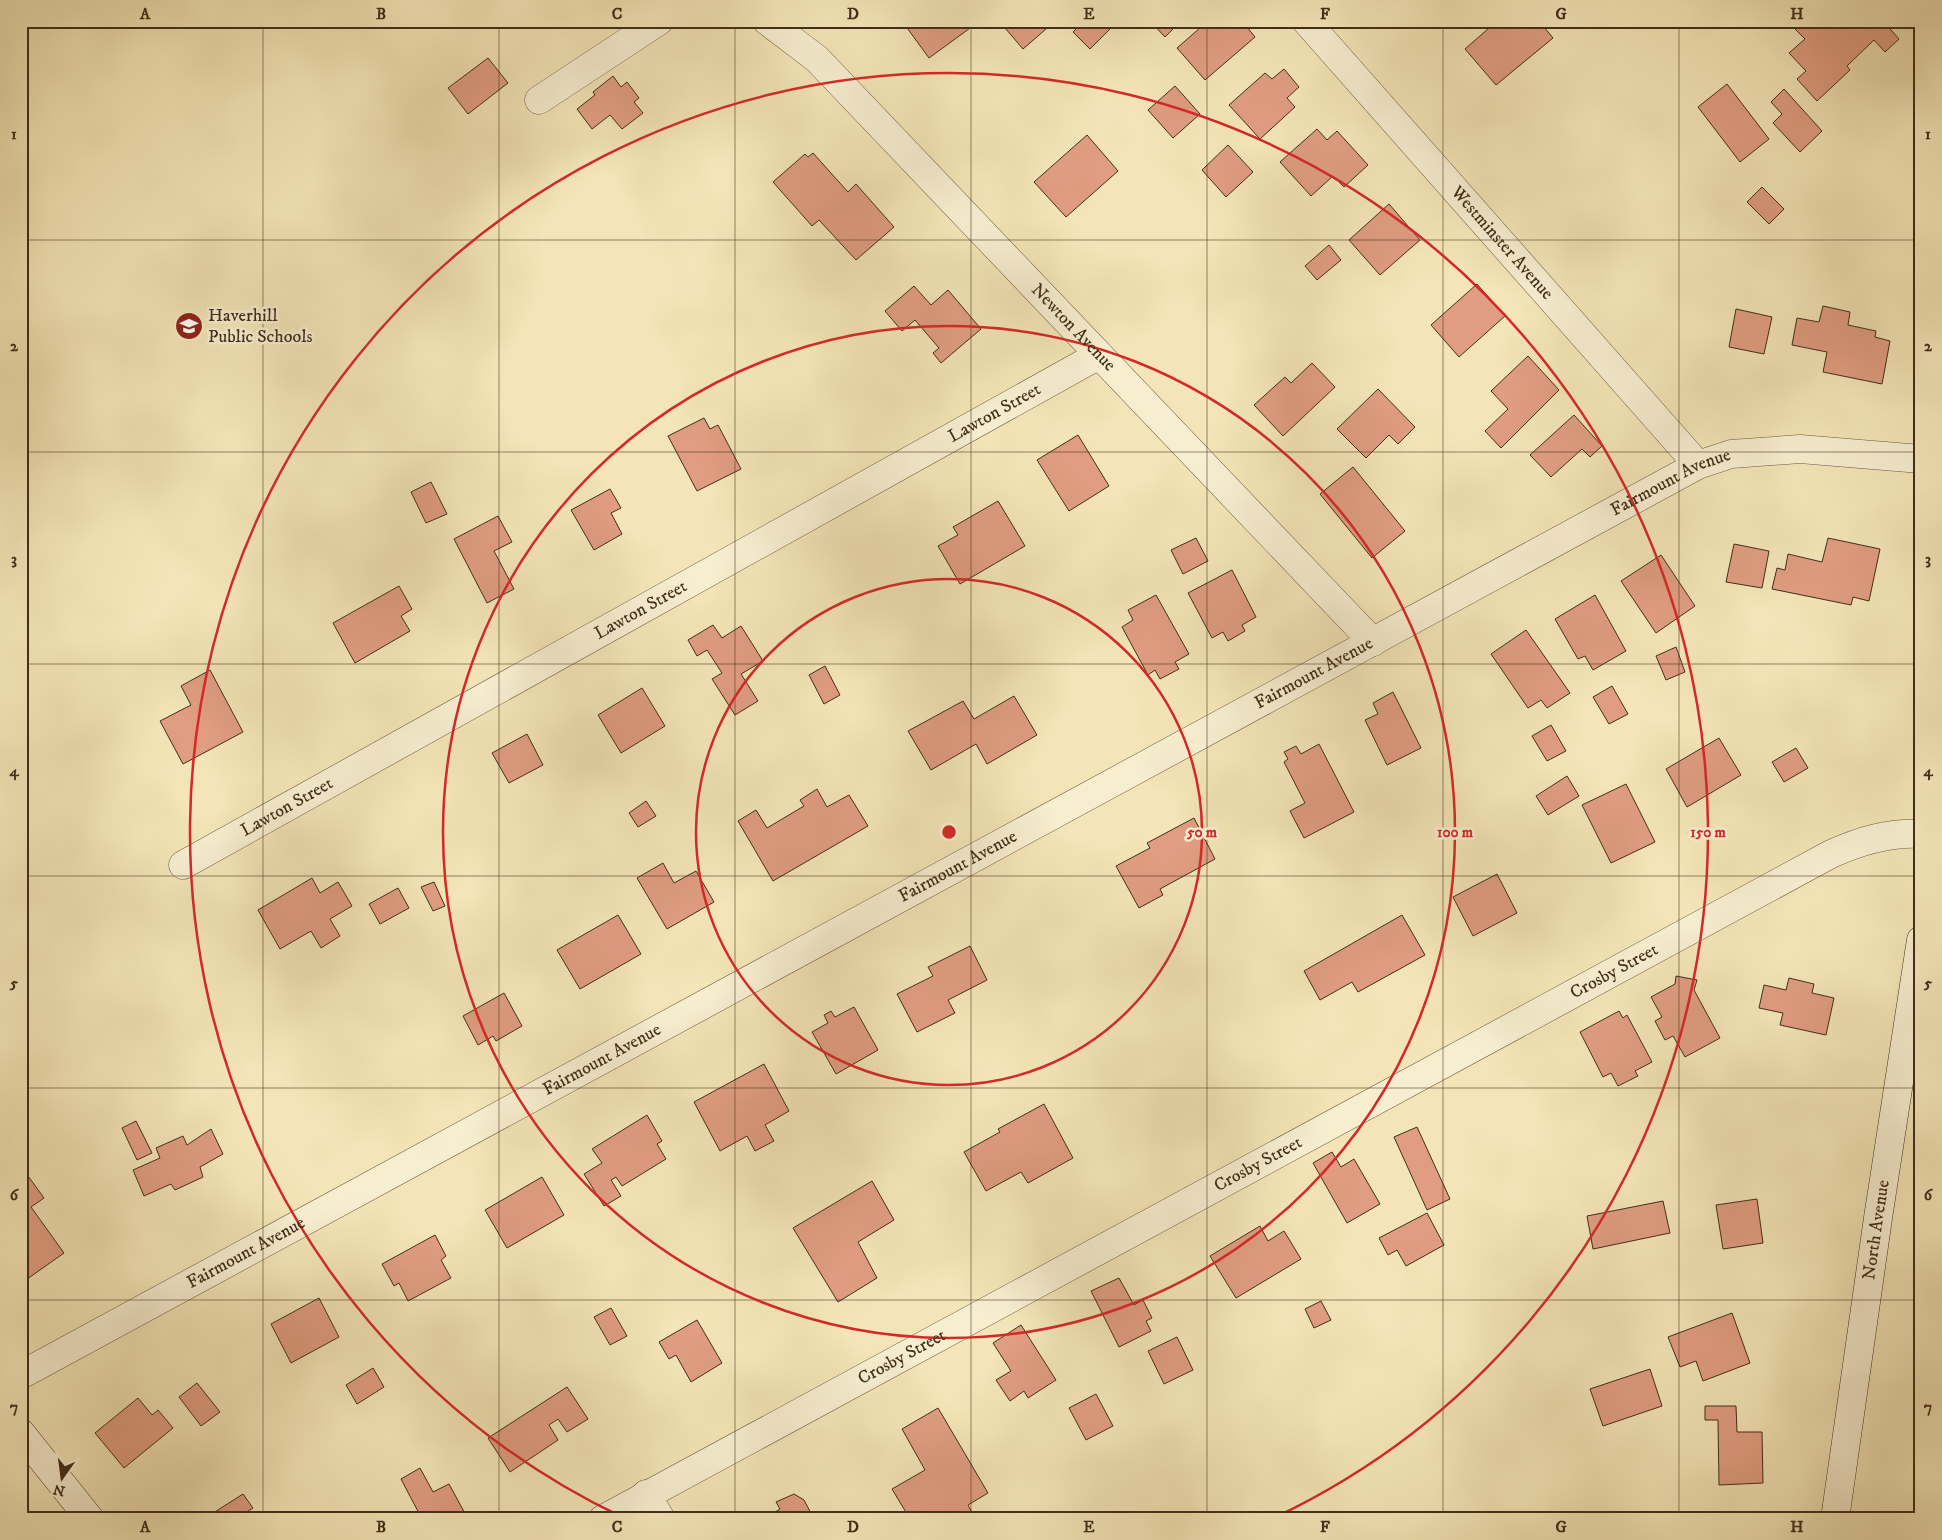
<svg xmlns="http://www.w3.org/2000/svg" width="1942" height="1540" viewBox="0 0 1942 1540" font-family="'IM FELL DW Pica',serif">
<rect width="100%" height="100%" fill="#f3e5b7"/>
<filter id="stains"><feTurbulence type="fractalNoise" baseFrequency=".004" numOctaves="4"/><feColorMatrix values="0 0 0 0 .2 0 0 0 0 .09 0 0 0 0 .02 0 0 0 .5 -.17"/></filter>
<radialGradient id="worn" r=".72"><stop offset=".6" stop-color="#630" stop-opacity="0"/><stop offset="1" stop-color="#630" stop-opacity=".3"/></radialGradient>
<path fill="#e09d81" stroke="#422d1a" d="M902,21H976L977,23L929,58Z
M999,21H1039L1046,29L1023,49Z
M1084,21H1116L1117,22L1090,49L1073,32Z
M1150,21H1181L1165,37Z
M1208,21H1242L1255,37L1205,80L1177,48Z
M1483,21H1539L1553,38L1496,85L1465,49L1489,28Z
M1797,21H1883L1899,39L1885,52L1874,40L1847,66L1850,70L1817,101L1797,79L1806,71L1789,53L1805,39L1792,26Z
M488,58L508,83L468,114L448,88Z
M1284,69L1299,87L1287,98L1295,107L1260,139L1229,105L1265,73L1272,79Z
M613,76L621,87L627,82L639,98L634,102L643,113L622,129L610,115L592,129L577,109L595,95L593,92Z
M1727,84L1769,139L1740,162L1698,107Z
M1175,86L1200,114L1173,138L1148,110Z
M1784,89L1822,131L1800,152L1773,123L1782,114L1771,102Z
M1317,129L1327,140L1337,131L1368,165L1344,187L1333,176L1311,196L1280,162Z
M1087,135L1118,171L1066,217L1034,182Z
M1228,145L1253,172L1226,197L1202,170Z
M813,153L848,192L856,184L894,227L856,260L819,220L812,226L773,182L805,154L808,157Z
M1762,187L1784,209L1769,224L1747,202Z
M1389,204L1420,240L1380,275L1349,240Z
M1329,245L1341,260L1317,280L1305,266Z
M1477,284L1505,316L1459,357L1431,325Z
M914,286L931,305L948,290L981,329L941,363L933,353L939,348L915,320L902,331L885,311Z
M1823,306L1850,312L1848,325L1876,331L1875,337L1890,341L1882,384L1823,372L1827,352L1792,345L1797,318L1819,322Z
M1736,309L1772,317L1764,354L1729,347Z
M1528,356L1559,390L1501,448L1485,431L1508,409L1491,391Z
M1312,363L1335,387L1283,436L1254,405L1285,377L1291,383Z
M1378,389L1415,427L1398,444L1389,435L1366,458L1337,429Z
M1574,415L1602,446L1590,457L1582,449L1551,477L1530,455Z
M704,418L710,429L718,425L741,469L697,491L668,436Z
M1078,435L1109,486L1069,511L1037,460Z
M1353,467L1405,531L1372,558L1320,494Z
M431,482L447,514L426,523L411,492Z
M610,489L621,508L611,513L622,534L594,550L571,510Z
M998,501L1025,546L960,584L938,546L958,535L953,527Z
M498,516L512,542L494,551L514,589L487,603L454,539Z
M1196,538L1208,561L1183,574L1171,550Z
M1828,538L1880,549L1869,601L1853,597L1851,605L1772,589L1777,568L1785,570L1788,554L1822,562Z
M1734,544L1769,551L1762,588L1726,582Z
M1661,555L1695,606L1656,633L1621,581Z
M1232,570L1256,617L1242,625L1245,631L1228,641L1223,632L1212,638L1188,593Z
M399,586L412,609L401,616L410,631L355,663L333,623Z
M1156,595L1189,654L1175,662L1179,669L1160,679L1155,670L1148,675L1122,627L1133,620L1128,610Z
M1595,595L1626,651L1593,670L1585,656L1578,659L1555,619Z
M713,625L722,638L741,626L763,661L741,674L758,701L735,715L712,679L722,673L707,650L697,656L688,640Z
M1526,630L1570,693L1547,708L1541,700L1528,708L1491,654Z
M1676,647L1685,672L1666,680L1656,656Z
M825,666L840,695L824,704L809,675Z
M210,670L243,732L183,764L160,721L191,705L181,686Z
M1612,686L1628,714L1609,724L1593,697Z
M642,688L665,726L621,753L598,715Z
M1393,692L1421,748L1387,765L1365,720L1378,714L1373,703Z
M1014,696L1037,735L987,764L976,744L931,770L908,731L963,701L974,719Z
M1551,725L1566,751L1547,761L1532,736Z
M527,734L543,765L509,783L492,753Z
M1719,738L1741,775L1687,807L1666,769Z
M1319,744L1354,812L1304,838L1290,811L1305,803L1284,762L1288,759L1284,752L1296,746L1301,754Z
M1796,748L1808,768L1784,782L1772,762Z
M1567,776L1579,796L1548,815L1536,796Z
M1626,784L1655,842L1611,863L1582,805Z
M817,789L827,807L849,795L868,826L773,881L738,821L756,810L767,828L804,806L800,800Z
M646,801L656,816L638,827L629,813Z
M1194,818L1215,859L1160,889L1163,895L1139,908L1116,866L1150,848L1147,843Z
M663,863L674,883L696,871L714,902L667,929L637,878Z
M1497,874L1517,913L1473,936L1453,897Z
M312,878L320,893L338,882L352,906L330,919L340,936L321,948L311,931L280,949L258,910Z
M434,882L445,906L433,911L421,887Z
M398,888L409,908L380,924L369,904Z
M618,915L641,954L580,989L557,950Z
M1402,915L1425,955L1358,992L1352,982L1320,1000L1304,971Z
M970,946L987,980L948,1000L955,1013L917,1032L897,994L933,976L928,967Z
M1676,976L1697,980L1694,990L1720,1038L1685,1057L1673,1036L1665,1040L1655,1021L1662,1017L1651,997L1675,984Z
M1789,978L1814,984L1812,993L1834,998L1826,1035L1780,1025L1783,1013L1759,1008L1764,985L1786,990Z
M504,993L522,1026L496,1041L493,1036L478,1045L463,1016Z
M854,1007L878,1050L836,1074L812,1032L828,1023L824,1015L831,1011L835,1017Z
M1619,1011L1623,1018L1627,1015L1652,1062L1635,1071L1638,1076L1618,1086L1611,1073L1603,1077L1580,1032Z
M764,1064L789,1111L765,1125L774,1141L755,1151L747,1136L720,1151L694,1102Z
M1044,1104L1073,1158L1028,1183L1021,1172L986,1191L964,1152L1000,1132L998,1129Z
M647,1115L662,1141L657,1144L666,1159L622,1186L616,1177L611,1180L621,1196L604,1206L584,1174L602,1163L592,1149Z
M136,1121L152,1153L137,1160L122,1128Z
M1417,1127L1450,1199L1427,1210L1394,1137Z
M211,1129L223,1154L200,1167L203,1177L175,1190L171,1184L144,1196L133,1170L160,1158L156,1148L183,1136L187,1145Z
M1332,1152L1341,1167L1354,1159L1380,1204L1347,1223L1313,1163Z
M23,1169L44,1198L31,1207L64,1253L23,1282L21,1280V1171Z
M542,1177L564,1215L507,1248L485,1210Z
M872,1181L894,1220L858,1242L877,1278L838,1302L793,1228Z
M1757,1199L1763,1243L1723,1249L1716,1205Z
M1663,1201L1670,1233L1593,1249L1587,1216Z
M1427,1213L1444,1245L1406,1266L1397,1250L1388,1255L1379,1238Z
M1260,1226L1268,1241L1284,1231L1301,1259L1236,1298L1210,1256Z
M435,1235L446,1256L441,1260L451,1278L408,1301L399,1283L394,1286L382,1264Z
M1119,1278L1134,1305L1143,1300L1152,1318L1146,1321L1151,1331L1119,1347L1091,1291Z
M319,1298L339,1337L291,1363L271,1324Z
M1321,1301L1331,1320L1314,1328L1305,1309Z
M611,1308L627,1336L610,1345L594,1317Z
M1732,1313L1750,1363L1703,1381L1696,1361L1680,1367L1668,1337Z
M697,1320L722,1363L691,1382L676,1355L669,1359L659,1342Z
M1021,1325L1056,1380L1028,1398L1024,1391L1010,1401L996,1380L1011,1371L993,1343Z
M1177,1337L1193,1370L1164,1384L1148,1351Z
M373,1368L384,1387L357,1404L346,1385Z
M1650,1369L1662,1406L1603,1426L1590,1389Z
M197,1383L220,1412L201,1426L179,1397Z
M567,1387L588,1419L567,1432L558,1419L549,1425L558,1440L510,1472L488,1438Z
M1096,1394L1113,1426L1086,1440L1069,1408Z
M138,1398L152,1415L158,1410L173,1428L124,1468L95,1433Z
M1705,1406H1736L1737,1432H1762L1763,1483L1719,1485L1718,1420H1705Z
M938,1408L988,1493L968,1505L975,1518L974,1519H948L946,1517L943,1519H910L892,1489L925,1470L902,1429Z
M420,1468L433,1492L449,1484L468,1519H422L401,1479Z
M243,1494L253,1508L235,1519H212L210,1515Z
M794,1494L804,1500L814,1519H764L780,1509L776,1502Z"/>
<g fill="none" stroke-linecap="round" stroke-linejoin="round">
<g stroke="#6e5b41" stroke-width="29">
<g id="street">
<path id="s1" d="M767,21L817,59L1373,642"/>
<path id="s2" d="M1306,21L1698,465"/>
<path d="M539,100L659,21"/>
<path id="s3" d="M183,865L1099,355"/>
<path id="s4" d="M21,1375L1698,465L1731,454L1800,449L1921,459"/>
<path d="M646,1494L661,1519"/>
<path id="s5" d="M603,1519L1831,854C1860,841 1889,832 1921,834"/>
</g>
</g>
<g stroke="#422d1a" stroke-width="29">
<g id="secondary">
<path d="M21,1433L90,1519"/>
<path id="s6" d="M1835,1519L1878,1218L1921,940"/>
</g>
</g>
<use href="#street" stroke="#f7eed0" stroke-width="28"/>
<use href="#secondary" stroke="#f7eed0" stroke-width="28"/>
</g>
<path fill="none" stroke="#422d1a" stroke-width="1" stroke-opacity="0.55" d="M263,21V1519M499,21V1519M735,21V1519M971,21V1519M1207,21V1519M1443,21V1519M1679,21V1519M21,240H1921M21,452H1921M21,664H1921M21,876H1921M21,1088H1921M21,1300H1921"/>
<g fill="none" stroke="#d62828" stroke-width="2.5">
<circle cx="949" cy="832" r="253"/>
<circle cx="949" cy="832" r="506"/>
<path d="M622 1517A759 759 0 1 1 1276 1517"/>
</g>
<defs>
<g id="school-disc" transform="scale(1.4375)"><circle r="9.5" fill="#8f2418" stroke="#f7eed0"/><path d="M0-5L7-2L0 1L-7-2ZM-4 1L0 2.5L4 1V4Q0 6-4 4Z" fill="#fff"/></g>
</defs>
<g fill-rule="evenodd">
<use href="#school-disc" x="189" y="326"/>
</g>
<g text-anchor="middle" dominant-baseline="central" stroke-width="5" stroke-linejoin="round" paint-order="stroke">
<g font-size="18" fill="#422d1a" stroke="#f7eed0">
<text stroke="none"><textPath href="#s2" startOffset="296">Westminster Avenue</textPath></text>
<text stroke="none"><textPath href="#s1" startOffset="434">Newton Avenue</textPath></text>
<text stroke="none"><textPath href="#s3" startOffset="929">Lawton Street</textPath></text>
<text stroke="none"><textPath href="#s4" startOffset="1876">Fairmount Avenue</textPath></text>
<text stroke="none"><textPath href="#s3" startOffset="524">Lawton Street</textPath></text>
<text stroke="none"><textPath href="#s4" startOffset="1471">Fairmount Avenue</textPath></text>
<text stroke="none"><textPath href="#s3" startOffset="119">Lawton Street</textPath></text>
<text stroke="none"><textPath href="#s4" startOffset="1066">Fairmount Avenue</textPath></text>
<text stroke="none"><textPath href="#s5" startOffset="1150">Crosby Street</textPath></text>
<text stroke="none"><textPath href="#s4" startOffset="661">Fairmount Avenue</textPath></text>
<text stroke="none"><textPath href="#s5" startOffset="745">Crosby Street</textPath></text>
<text stroke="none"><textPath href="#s6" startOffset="292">North Avenue</textPath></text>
<text stroke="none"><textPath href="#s4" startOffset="256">Fairmount Avenue</textPath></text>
<text stroke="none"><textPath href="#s5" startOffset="340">Crosby Street</textPath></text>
</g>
<g font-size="18" fill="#422d1a" stroke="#f7eed0" text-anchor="start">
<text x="208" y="316">Haverhill<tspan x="208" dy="21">Public Schools</tspan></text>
</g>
</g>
<circle cx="949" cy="832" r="8" fill="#d62828" stroke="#f7eed0" stroke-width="2.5"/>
<g font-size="15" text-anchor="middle" font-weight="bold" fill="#d62828" stroke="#f7eed0" stroke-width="5" stroke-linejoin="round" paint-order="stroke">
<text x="1202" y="837">50 m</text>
<text x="1455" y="837">100 m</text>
<text x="1708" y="837">150 m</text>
</g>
<rect width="1942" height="1540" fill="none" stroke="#f3e5b7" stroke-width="55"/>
<g transform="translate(62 1478) rotate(194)" stroke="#f7eed0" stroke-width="4" paint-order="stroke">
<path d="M0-4L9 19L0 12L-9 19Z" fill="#422d1a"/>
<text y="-8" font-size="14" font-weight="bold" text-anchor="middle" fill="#422d1a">N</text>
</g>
<rect x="28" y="28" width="1886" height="1484" fill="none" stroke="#422d1a" stroke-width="2"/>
<g font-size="16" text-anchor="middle" font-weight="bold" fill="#422d1a">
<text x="145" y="19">A</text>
<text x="381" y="19">B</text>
<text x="617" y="19">C</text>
<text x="853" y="19">D</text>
<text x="1089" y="19">E</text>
<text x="1325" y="19">F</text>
<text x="1561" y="19">G</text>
<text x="1797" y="19">H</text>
<text x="14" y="139">1</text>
<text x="1928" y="139">1</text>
<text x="14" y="351">2</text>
<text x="1928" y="351">2</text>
<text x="14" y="564">3</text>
<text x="1928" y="564">3</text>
<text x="14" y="776">4</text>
<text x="1928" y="776">4</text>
<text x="14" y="988">5</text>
<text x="1928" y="988">5</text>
<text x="14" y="1200">6</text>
<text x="1928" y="1200">6</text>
<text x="14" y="1412">7</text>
<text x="1928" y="1412">7</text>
<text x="145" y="1532">A</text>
<text x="381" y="1532">B</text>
<text x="617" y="1532">C</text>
<text x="853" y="1532">D</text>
<text x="1089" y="1532">E</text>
<text x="1325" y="1532">F</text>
<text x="1561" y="1532">G</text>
<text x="1797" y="1532">H</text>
</g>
<rect width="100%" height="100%" filter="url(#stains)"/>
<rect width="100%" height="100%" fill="url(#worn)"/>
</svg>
